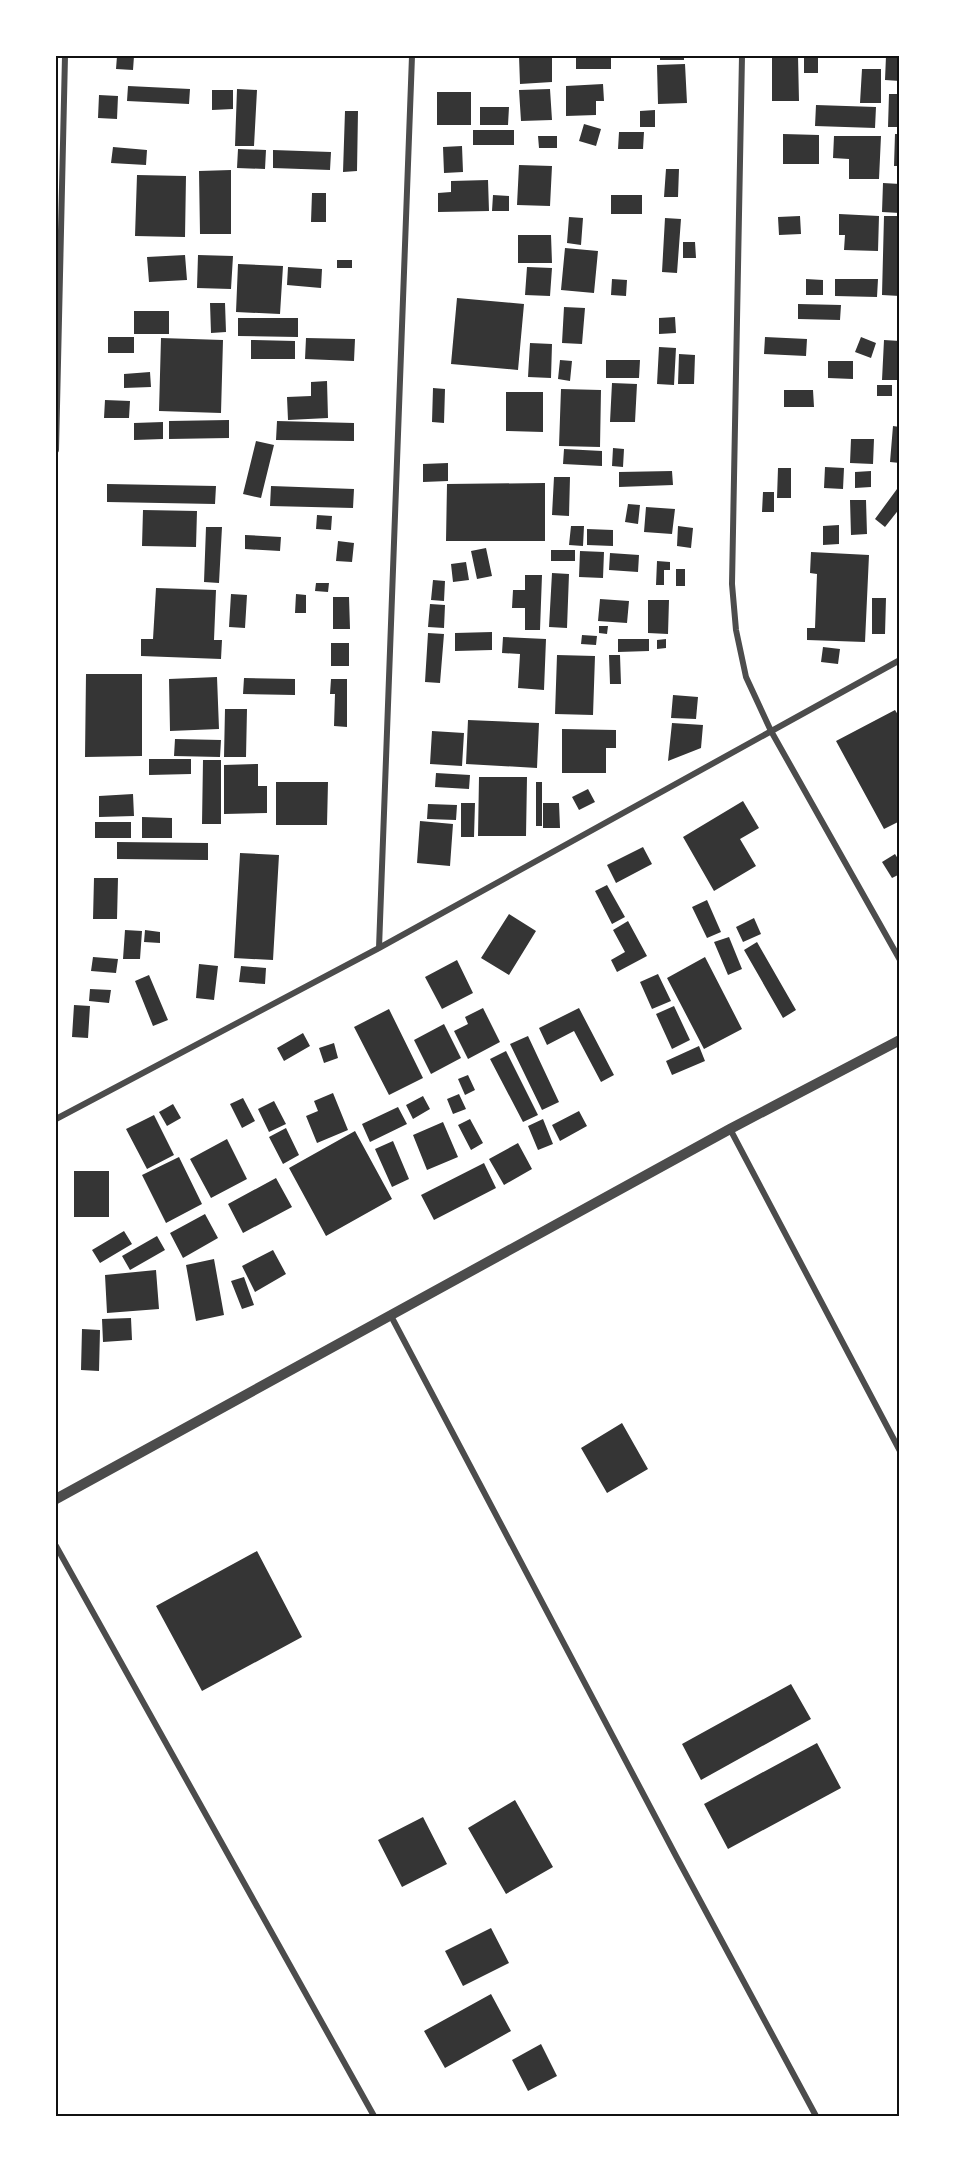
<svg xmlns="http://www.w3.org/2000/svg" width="955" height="2172" viewBox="0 0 955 2172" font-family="Overpass,sans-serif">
<rect width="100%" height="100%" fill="#fff"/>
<path fill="#353535" d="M117,56H134L133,70L116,69Z
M519,56H552V82L520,84Z
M576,56H611V69H576Z
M660,56H684V60H660Z
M772,56H798L799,101H772Z
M804,56H818V73H804Z
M886,56H900V81L885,80Z
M685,64L687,103L658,104L657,65Z
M862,69H881V103H860Z
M603,84L604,101H596V115L566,116V86Z
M128,86L190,89L189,104L127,101Z
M237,89L257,90L254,146H235Z
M550,89L552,120L521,121L519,90Z
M212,90H233V109L212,110Z
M437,92H471V125H437Z
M889,94H900V127H888Z
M99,95L118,96L117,119L98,118Z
M816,105L876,107L875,128L815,126Z
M480,107H509L508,125H480Z
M655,110V127H640V111Z
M345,111H358L357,171L343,172Z
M584,124L601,129L596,146L579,141Z
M473,130H514V145H473Z
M619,132H644L643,149H618Z
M783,134L819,135V164H783Z
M895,134H900V166H894Z
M538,136H557V148H539Z
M834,136H881L879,179H849V159L833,158Z
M462,146L463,172L444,173L443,147Z
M113,147L147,150L146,165L111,163Z
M238,149L266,150L265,169L237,168Z
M273,150L331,152L330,170L273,168Z
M519,165L552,166L550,206L517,205Z
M666,169H679L678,197H664Z
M231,170V234H200L199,171Z
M137,175L186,176L185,237L135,236Z
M488,180L489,211L438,212V193L451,192V181Z
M883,183L900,184V213L882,212Z
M312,193H326V222H311Z
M493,195L509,196V211H492Z
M611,195H642V214H611Z
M839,214L879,216L878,251L844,250L845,235H839Z
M800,216L801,234L779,235L778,217Z
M884,216H900V296L882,295Z
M569,217L583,218L581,245L567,243Z
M665,218L681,219L677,273L662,272Z
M518,235H551L552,263H518Z
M683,242H695L696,258H683Z
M565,248L598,251L594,293L561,290Z
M185,255L187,280L149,282L147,257Z
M198,255L233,256L231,289L197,288Z
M337,260H352V268H337Z
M238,264L283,266L280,314L236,312Z
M288,267L322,269L321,288L287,285Z
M527,267L552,268L550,296L525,295Z
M612,279L627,280L626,296L611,295Z
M806,279L823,280V295H806Z
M835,279H878L877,297L835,296Z
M457,298L524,304L518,370L451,364Z
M210,303H225L226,332L211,333Z
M798,304L841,305L840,320L798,319Z
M564,307L585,308L582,344L562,343Z
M134,311H169V334H134Z
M675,317L676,333L659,334V318Z
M238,318H298V337L238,336Z
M108,337H134V353H108Z
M765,337L807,339L806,356L764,354Z
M861,337L876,343L871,358L855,352Z
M161,338L223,340L221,413L159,411Z
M306,338L355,339L354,361L305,359Z
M251,340L295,341V359H251Z
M884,340L900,341V380H882Z
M530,343L552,344L551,378L528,377Z
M659,347L676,348L674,385L657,384Z
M679,354L695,355L694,384H678Z
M560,360L572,361L570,381L558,379Z
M606,360H640L639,378H606Z
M828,361H853V379L828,378Z
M150,372L151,387L124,388V374Z
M327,381L328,418L288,420L287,397L311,396V382Z
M612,383L637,384L635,422H610Z
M877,385H892V396H877Z
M433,388L445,389L444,423L432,422Z
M561,389L601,390L600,447L559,446Z
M784,390H813L814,407H784Z
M506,392H543V432L506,431Z
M105,400L130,401L129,418H104Z
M229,420V438L169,439V421Z
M277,421L354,423V441L276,440Z
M163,422V439L134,440V423Z
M893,426L900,427V463L890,462Z
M851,439H874L873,464L850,463Z
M256,441L274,445L261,498L243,494Z
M613,448L624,449L623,467L612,466Z
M564,449L602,451V466L563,464Z
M448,463V481L423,482V464Z
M825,467L844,468L843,489L824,488Z
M778,468H791V498H777Z
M672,471L673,485L619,487V472Z
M871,471V487L855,488V472Z
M554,477H570L569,516L552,515Z
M545,483V541H446L447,484Z
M107,484L216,486L215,504L107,502Z
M271,486L354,489L353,508L270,506Z
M897,489L900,490V508L885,527L875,519Z
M763,492H774V512H762Z
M850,500H866L867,534L851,535Z
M628,504L640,505L638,524L625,522Z
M646,507L675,509L672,534L644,532Z
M143,510L197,511L196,547L142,546Z
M317,515L332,516L331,530L316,529Z
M839,525V544L823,545V526Z
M571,526H584L583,546L569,545Z
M678,526L693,528L691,548L677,546Z
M206,527H222L219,583L204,582Z
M587,529L613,530V546L587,545Z
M245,535L281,537L280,551L245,549Z
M338,541L354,543L352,562L336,561Z
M486,548L492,576L477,579L471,551Z
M551,550H575V561H551Z
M580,551L604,552L603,578L579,577Z
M811,552L869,555L865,642L807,640V628H815L817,574L810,573Z
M610,553L639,555L638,572L609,570Z
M657,561L670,562V570H664V585H656Z
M466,562L469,580L453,582L451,564Z
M676,569H685V586H676Z
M552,573L569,574L567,628L549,627Z
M525,575H542L540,630H525V608H512L513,590H525Z
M433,580L445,581L444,601L431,600Z
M316,583H329L328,592L315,591Z
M156,588L216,590L214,640H222L221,659L141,656V639H153Z
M231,594L247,595L245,628L229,627Z
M296,594L306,595V613H295Z
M333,597H349L350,629H333Z
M872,598H886L885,634H872Z
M600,599L629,601L627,623L598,621Z
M648,600H669L668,634L648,633Z
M430,604L445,605L444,628L428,627Z
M599,626H608L607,634L599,633Z
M492,632V650L455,651V633Z
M428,633L444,634L440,683L425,682Z
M582,635L597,636L596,645L581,644Z
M503,637L546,639L544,690L518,688L520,654L502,653Z
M618,639H649V651L618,652Z
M666,639V648L657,649V640Z
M331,643H349V666H331Z
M823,647L840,649L838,664L821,662Z
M557,655L595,656L593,715L555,714Z
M609,655H620L621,684H610Z
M86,674H142V756L85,757Z
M217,677L219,729L170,731L169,679Z
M244,678L295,679V695L243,694Z
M331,679H347V727L334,726L335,694H330Z
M673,695L698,697L696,719L671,718Z
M225,709H247L246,757H224Z
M895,710L900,718V821L884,829L836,741Z
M468,720L539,723L537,768L466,764Z
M672,723L703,725L701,748L668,761Z
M562,729L616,730V748H606V773H562Z
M432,731L464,733L462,766L430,764Z
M175,739L221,740L220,757L174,756Z
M149,759H191V774L149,775Z
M203,760H221V824H202Z
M258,764V786H267V813L224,814V765Z
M436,773L470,775L469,789L435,787Z
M479,777H527L526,836H478Z
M276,782H328L327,825H276Z
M536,782H542V826H536Z
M588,789L595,802L579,810L572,797Z
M133,794L134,816L99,817V796Z
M743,801L759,828L740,839L756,866L714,891L683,837Z
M461,803H475L474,837H461Z
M543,803H559L560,828H543Z
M428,804L457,805L456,820L427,819Z
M142,817L172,818V838H142Z
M420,821L453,824L450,866L417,863Z
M95,822H131V838H95Z
M117,842L208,843V860L117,859Z
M643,847L652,864L616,883L607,865Z
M240,853L279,855L273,960L234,958Z
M895,854L900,862V874L892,878L882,862Z
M94,878H118L117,919H93Z
M607,885L625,917L612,924L595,891Z
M707,900L721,932L707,938L692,907Z
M509,914L536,931L509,975L481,958Z
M754,918L761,934L743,942L736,927Z
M628,921L647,956L617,972L611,960L625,952L613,930Z
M125,930L142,931L140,959H123Z
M145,930L160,932V943L144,942Z
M729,937L742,969L728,975L714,942Z
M757,942L796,1010L783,1018L744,950Z
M93,957L118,959L116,973L91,971Z
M705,957L742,1029L704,1049L667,978Z
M457,960L473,993L442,1009L425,977Z
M199,964L218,966L214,1000L196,998Z
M241,966L266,968L265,984L239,982Z
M658,974L671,1001L652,1009L640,982Z
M149,975L168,1020L153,1026L135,981Z
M90,989L111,990L109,1003L89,1001Z
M74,1005L90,1006L88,1038L72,1037Z
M674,1006L690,1040L672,1049L656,1014Z
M483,1008L500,1042L468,1059L454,1031L468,1024L465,1017Z
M579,1008L614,1075L601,1082L574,1031L547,1045L539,1028Z
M389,1009L423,1078L389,1095L354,1027Z
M444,1024L461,1058L431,1074L414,1040Z
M303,1033L310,1046L284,1061L277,1048Z
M528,1036L559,1102L542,1110L510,1044Z
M334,1043L338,1058L324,1063L319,1048Z
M699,1046L705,1061L672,1075L666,1061Z
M506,1051L538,1115L523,1122L490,1059Z
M468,1075L475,1090L465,1095L458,1079Z
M333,1093L348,1130L317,1143L306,1116L318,1111L314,1101Z
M459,1094L466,1109L453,1114L447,1099Z
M423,1096L430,1109L413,1119L406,1105Z
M243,1098L255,1121L242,1128L230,1104Z
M274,1101L286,1124L269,1132L258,1109Z
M173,1104L181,1118L167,1126L159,1112Z
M398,1107L407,1124L370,1142L362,1124Z
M579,1111L587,1126L560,1141L552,1125Z
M154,1115L174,1155L147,1169L126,1129Z
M470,1119L483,1143L471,1150L458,1125Z
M543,1119L553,1144L538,1150L528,1126Z
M443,1122L458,1157L427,1170L413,1135Z
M286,1128L299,1155L283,1164L269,1137Z
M355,1131L392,1199L326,1236L289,1168Z
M227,1139L247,1179L211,1198L190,1159Z
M393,1141L409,1179L392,1187L375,1149Z
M518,1143L532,1169L504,1185L489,1159Z
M179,1157L202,1204L166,1223L142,1175Z
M484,1163L496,1188L434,1220L421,1195Z
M74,1171H109V1217H74Z
M276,1178L292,1207L243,1233L228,1204Z
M205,1214L218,1238L183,1258L170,1233Z
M124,1231L132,1244L100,1263L92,1250Z
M157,1236L165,1250L130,1270L122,1256Z
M273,1250L286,1274L255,1292L242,1266Z
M214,1259L224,1315L196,1321L186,1265Z
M156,1270L159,1309L107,1313L105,1275Z
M244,1277L254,1305L242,1309L231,1281Z
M131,1318L132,1340L103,1342L102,1319Z
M82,1329L100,1330L99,1371L81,1370Z
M622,1423L648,1469L607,1493L581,1448Z
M257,1551L302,1637L202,1691L156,1606Z
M791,1684L811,1719L701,1780L682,1744Z
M817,1743L841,1788L728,1849L704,1804Z
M515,1800L553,1867L506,1894L468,1828Z
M423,1817L447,1864L402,1887L378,1840Z
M491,1928L509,1963L463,1986L445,1951Z
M491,1994L511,2031L445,2068L424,2031Z
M541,2044L557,2076L528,2091L512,2060Z"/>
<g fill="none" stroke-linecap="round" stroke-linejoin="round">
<path stroke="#4c4c4c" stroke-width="6" d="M742,56L732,584L736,630L746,677L771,731L900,960
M56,450L65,56
M379,948L412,56
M56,1119L379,948L900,660
M730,1129L900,1451
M391,1316L676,1856L816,2116
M56,1546L374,2116"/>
<path stroke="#4c4c4c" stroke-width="10" d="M56,1499L730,1129L900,1040"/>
</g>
<rect width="955" height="2172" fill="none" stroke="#ffffff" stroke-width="114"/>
<rect x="57" y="57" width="841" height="2058" fill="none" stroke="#111" stroke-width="2"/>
</svg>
